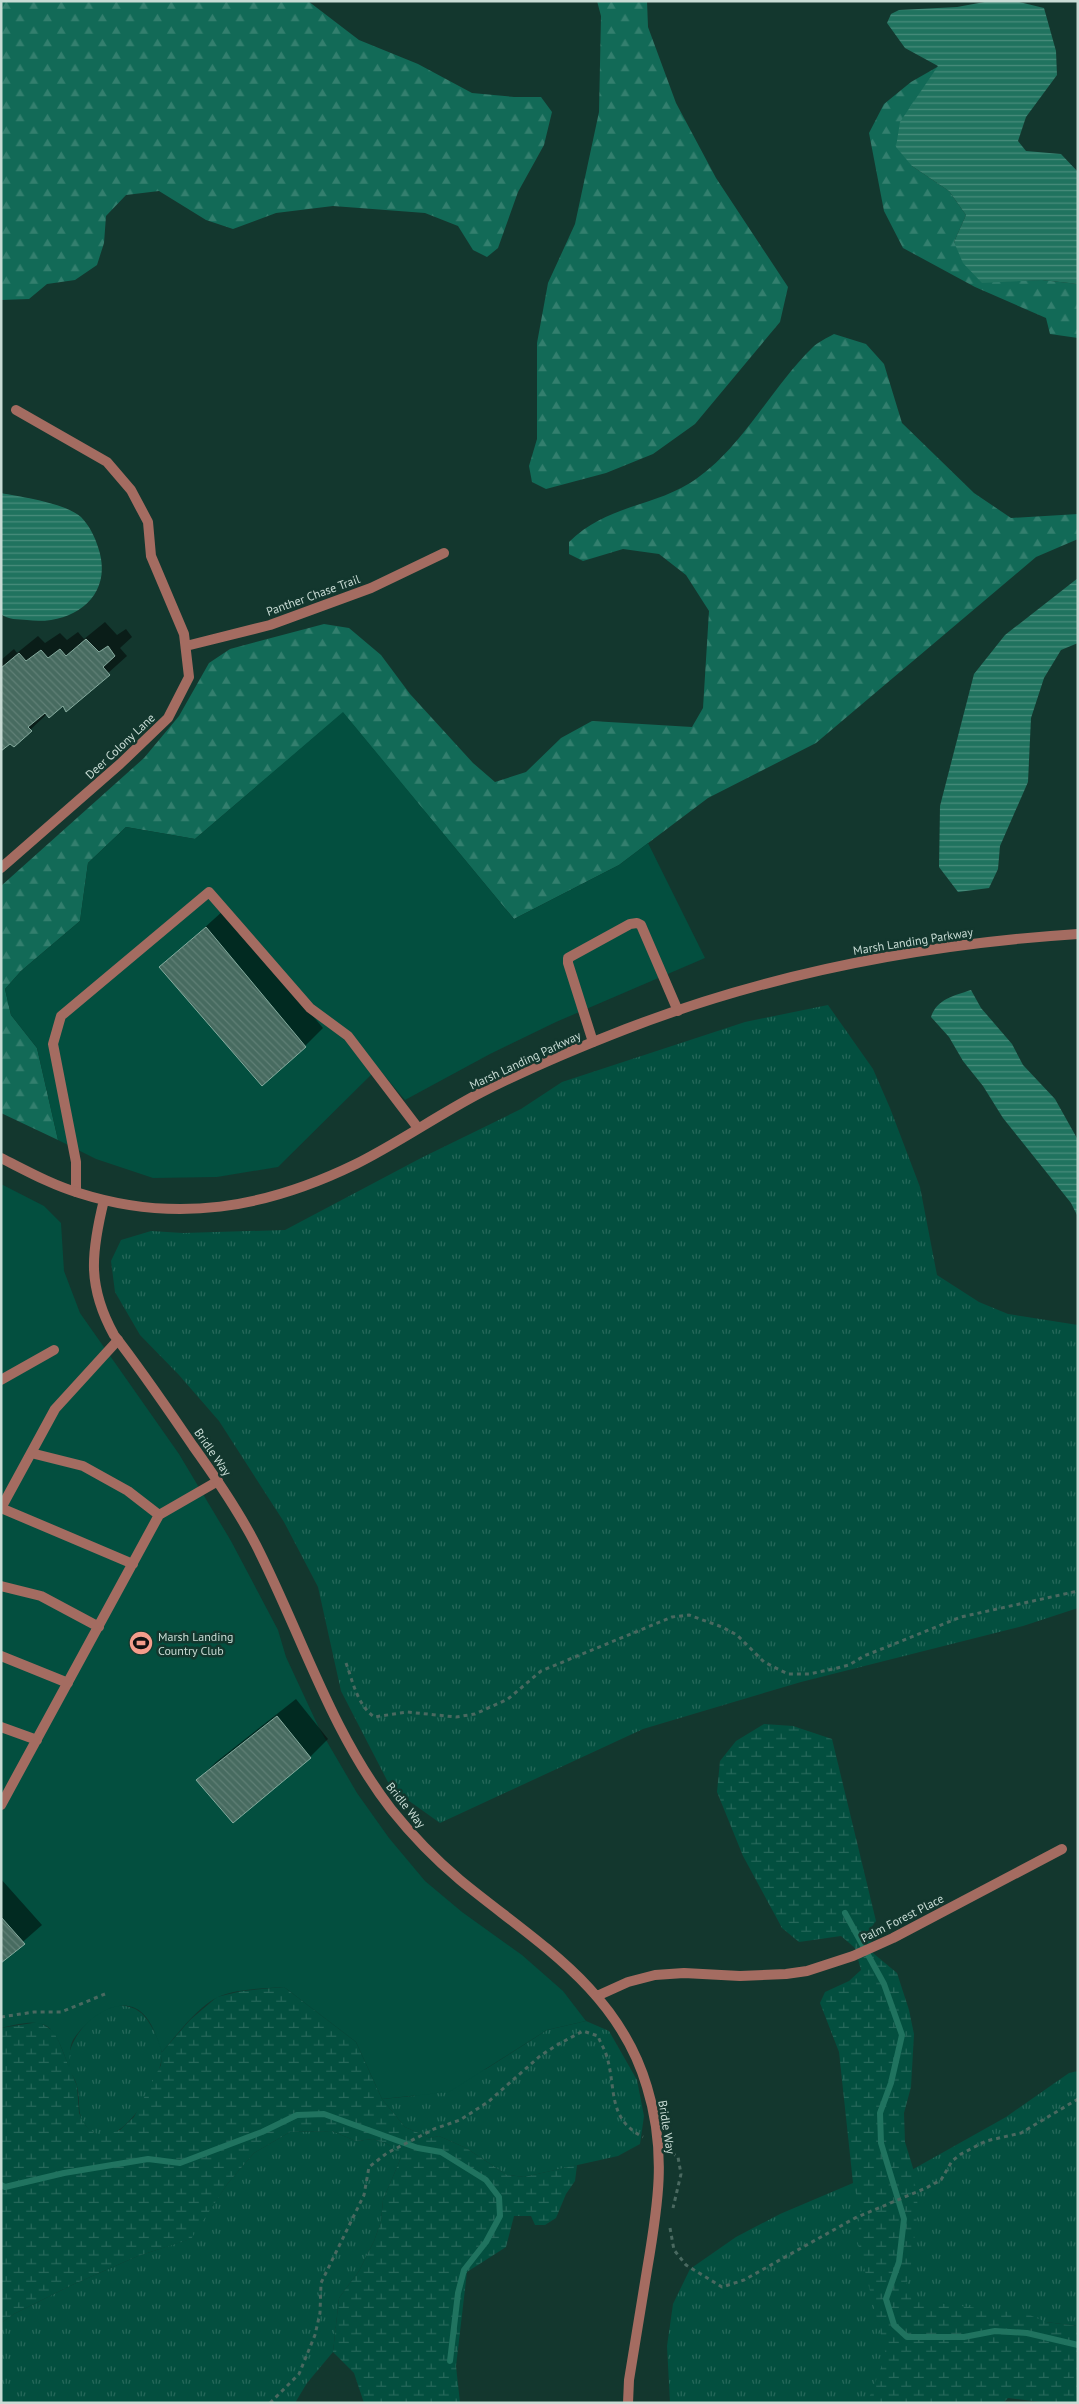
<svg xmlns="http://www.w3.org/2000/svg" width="1079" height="2404" viewBox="0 0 1079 2404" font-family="'PT Sans',sans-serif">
<defs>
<pattern id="grass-tufts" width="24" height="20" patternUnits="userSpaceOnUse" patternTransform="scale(1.25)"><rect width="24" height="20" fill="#034f3f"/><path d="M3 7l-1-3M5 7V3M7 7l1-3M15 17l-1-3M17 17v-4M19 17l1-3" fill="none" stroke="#26685a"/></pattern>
<pattern id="forest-firs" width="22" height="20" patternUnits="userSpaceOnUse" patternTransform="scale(1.25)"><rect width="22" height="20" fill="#126a57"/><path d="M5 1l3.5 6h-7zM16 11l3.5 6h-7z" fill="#337f6e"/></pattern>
<pattern id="wetland-marsh" width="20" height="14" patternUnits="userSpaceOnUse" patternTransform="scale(1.25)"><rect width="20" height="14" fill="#034f3f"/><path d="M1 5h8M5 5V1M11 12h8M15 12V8" fill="none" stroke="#26685a"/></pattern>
<pattern id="water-rules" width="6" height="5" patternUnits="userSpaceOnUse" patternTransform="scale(1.25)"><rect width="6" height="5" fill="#20735f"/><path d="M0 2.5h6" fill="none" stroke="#498d7c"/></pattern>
<pattern id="building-back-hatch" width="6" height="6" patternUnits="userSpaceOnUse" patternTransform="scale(1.25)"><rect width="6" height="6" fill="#476b60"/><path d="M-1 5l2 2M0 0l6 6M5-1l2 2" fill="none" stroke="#608076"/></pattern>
</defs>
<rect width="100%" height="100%" fill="#13372e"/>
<path fill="url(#grass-tufts)" d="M828,1005L873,1069L890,1108L920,1187L937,1275L979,1302L1008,1314L1078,1325V1608L1023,1626L801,1682L643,1729L440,1823L391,1788L341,1691L318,1587L284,1522L219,1421L179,1375L140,1335L115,1292L111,1261L121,1240L151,1231L183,1233L285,1230L421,1158L521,1109L562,1082L745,1022Z
M119,2005C135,2007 143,2011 151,2026C156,2034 162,2045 162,2054C162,2080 117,2163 86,2126C76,2115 81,2099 77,2086C76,2080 71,2074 69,2068C64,2049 84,2021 101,2011C106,2008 113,2007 119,2005Z
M586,2021L609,2031L637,2080L644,2116L640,2144L618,2156L524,2177L507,2175L466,2148L439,2136L430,2138L405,2127L382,2099L413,2096L486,2069L547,2030Z
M1078,2071V2326L1046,2322L934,2403H670L667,2346L673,2304L690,2269L736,2237L780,2214L853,2183L892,2181L1006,2117L1069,2073Z
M332,2131L356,2141L373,2139L387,2144L400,2153V2160L383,2200L381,2222L374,2241L359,2271L339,2298L333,2352L307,2383L295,2403H1V2323L14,2314L72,2285L138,2256L190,2239L228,2183L254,2153L290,2132Z"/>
<path fill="url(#forest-firs)" d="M1,1H308L359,40L418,64L472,93L514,97H541L552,112L544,145L518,192L498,248L487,257L473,250L458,226L425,213L333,206L276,213L233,229L206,220L159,191L126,195L106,216L104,243L97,265L75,280L47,284L29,299L1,300Z
M597,1H647L648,27L676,103L716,178L788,287L780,322L695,424L653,454L606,473L546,489L532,482L529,466L537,439V343L548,283L575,224L599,112L601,16Z
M939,66L928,83L912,166L949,191L966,215L954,242L982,282L1042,280L1078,284V338L1050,334L1046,318L975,287L903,248L884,211L869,133L884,104L911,82Z
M834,334L866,344L884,364L902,423L974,493L1011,518L1078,514V539L1036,557L816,743L708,798L619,865L514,919L343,713L195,839L126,827L88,863L80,921L21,971L5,989L11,1015L37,1048L58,1140L1,1113V886L144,758L179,716L209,663L230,649L324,624L349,628L381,655L410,694L473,763L495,782L526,772L561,738L592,721L692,727L703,708L709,611L686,575L659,554L623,549L583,561L569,554V542C607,505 649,508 690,483C740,452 770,389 812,348C818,342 827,338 834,334Z"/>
<path fill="url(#wetland-marsh)" d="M764,1724L793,1726L832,1739L876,1921L870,1929L873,1953L897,1973L909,2010L914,2034L911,2087L904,2113L905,2142L913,2168L918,2208L911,2266L906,2286L912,2300L1027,2314L1046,2322L1078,2326V2403H1051L1008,2398L1003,2403H870L869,2398L886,2355L858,2243L860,2208L853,2183L839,2052L820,2003L825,1992L849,1981L861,1970L855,1948L841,1936L799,1942L782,1928L743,1856L717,1792L720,1761L736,1741Z
M284,1987L356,2042L382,2099L405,2127L430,2138L439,2136L466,2148L507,2175L524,2177L577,2165L575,2181L566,2194L556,2218L545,2225H535L531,2216H514L506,2247L467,2272L456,2366L460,2403H364L354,2373L333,2352L339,2298L359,2271L374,2241L381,2222L383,2200L400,2160L399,2153L387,2144L373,2139L356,2141L332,2131L290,2132L254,2153L228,2183L191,2239L138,2256L72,2285L14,2314L1,2323V2028L39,2022L55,2032L77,2086L79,2113L85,2125L94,2133L104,2135L120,2130L134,2117L161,2065L162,2052L190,2020L217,1997L242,1991Z"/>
<path fill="#034f3f" d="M343,712L514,919L619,865L648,843L705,958L556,1022L490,1054L405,1100L378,1068L278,1167L217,1177L153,1178L96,1159L58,1140L37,1048L11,1015L5,989L21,971L80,921L88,863L126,827L195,839Z
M1,1184L44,1206L61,1223L64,1271L80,1313L179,1454L231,1541L278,1630L286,1657L319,1728L357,1793L389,1838L425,1881L462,1912L522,1955L563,1991L586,2021L547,2030L449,2092L382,2099L356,2042L284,1987C263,1989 238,1988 218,1997C197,2007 177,2035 162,2052C158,2041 154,2027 146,2017C124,1989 87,2018 73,2040C69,2047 70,2059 69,2067C52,2023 51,2016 1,2028Z"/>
<path fill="url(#water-rules)" d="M990,1H1015L1044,8L1056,51L1057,75L1026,117L1018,141L1026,151L1061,154L1078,172V284L1042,280L982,283L963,263L954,242L966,215L949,191L912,166L896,147L900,122L938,66L905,48L887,23L891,14L899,10L957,7Z
M1,493C22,497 65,503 81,517C89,525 95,537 98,547C115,596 73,626 27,620C18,619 8,620 1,614Z
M1078,578V643L1061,650L1044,678L1031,718L1028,782L1000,846L998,869L989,888L958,892L939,867L940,806L974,674L1005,635Z
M971,990L981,1008L1012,1044L1023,1065L1055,1099L1078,1140V1217L1071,1203L1003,1118L983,1086L963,1061L949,1037L931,1017C937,999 953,996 971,990Z"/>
<path fill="#0007" d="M105,622L117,635L126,629L132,637L120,648L127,656L67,710L63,704L47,714L14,745L10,742L1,750V660L14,649L17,653L38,636L45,643L60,633L67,640L78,632L84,639Z
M224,910L323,1028L305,1046L161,967Z
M296,1699L328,1739L310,1757L233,1822L198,1780L216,1762Z
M1,1879L42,1925L1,1961Z"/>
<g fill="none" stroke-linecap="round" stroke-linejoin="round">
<path stroke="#20735f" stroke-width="6" d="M845,1913L884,1984L902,2035L891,2083L880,2113L881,2143L904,2219L899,2262L886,2299L894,2325L907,2337H964L995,2331L1027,2333L1078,2345
M1,2185L5,2187L64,2173L148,2159L180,2163L262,2132L297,2115L324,2114L418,2148L441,2152L486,2180L499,2197L500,2216L486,2242L464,2270L458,2293L450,2361"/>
</g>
<path fill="url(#building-back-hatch)" stroke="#86ac9f" d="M86,639L99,652L108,646L115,656L103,667L110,675L66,712L63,706L49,718L45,713L28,727L32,731L14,747L10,744L1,751V668L19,653L26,661L41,650L48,658L60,649L66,656Z
M206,927L306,1047L262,1086L159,967Z
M277,1716L311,1758L233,1823L196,1780Z
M1,1917L25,1944L1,1963Z"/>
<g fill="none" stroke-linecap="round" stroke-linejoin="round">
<path stroke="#4a6960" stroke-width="3" stroke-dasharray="4 4" stroke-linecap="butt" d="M346,1663C353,1682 357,1704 374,1717L407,1712L456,1717L475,1714L508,1699L541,1671L672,1617L689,1615L722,1627L737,1635L764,1662L788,1674H809L833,1669L849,1665L864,1656L961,1617L1078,1591
M1,2017L34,2012H61L105,1994
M672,2153L678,2157L681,2174L673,2208
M670,2228L674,2250L686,2265L722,2287L744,2280L855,2218L926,2188L941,2180L952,2161L961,2154L986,2141L1021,2133L1078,2099
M270,2403L299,2374L315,2335L320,2313L321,2283L364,2195L369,2167L387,2153L434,2129L460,2120L488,2102L540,2056L557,2045L583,2031L598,2036C600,2042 604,2048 606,2054C617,2087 606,2118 643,2137"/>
<path stroke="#a46c61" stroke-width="10" d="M593,1042L568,963V958L630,924L637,923L641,925L678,1011
M76,1192V1162L53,1044L61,1016L209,892L310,1008L348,1036L418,1128
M1,1380L54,1350
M31,1453L83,1466L128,1491L159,1515
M1,1508L55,1409L118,1340
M1,1508L133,1564
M1,1586L41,1596L99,1627
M1,1656L68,1683
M1,1727L37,1740
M1,1805L159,1515L218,1481"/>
<path stroke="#a46c61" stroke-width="10" d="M186,646L270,625L371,588L444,553
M1,868L120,764L168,718L189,677L184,634L151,556L148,522L131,490L107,462L16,410
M1,1158C27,1171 52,1185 79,1193C176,1224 266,1208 356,1164C398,1143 438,1115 480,1093C527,1069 577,1048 626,1029C771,973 924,944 1078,934
M104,1200C91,1253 87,1286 114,1335C142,1371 167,1408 193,1446C216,1478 238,1510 256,1545C301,1633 330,1730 391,1809C411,1834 435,1859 460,1880C534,1941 618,1988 647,2087C667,2151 658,2206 647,2270C641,2307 635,2343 629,2380L628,2403
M597,1996L628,1982L655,1975L684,1973L740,1976L786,1974L807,1971L853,1956L893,1938L1062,1849"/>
</g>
<defs>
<g id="stadium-disc" transform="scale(1.25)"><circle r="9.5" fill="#f49d8b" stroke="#13372e"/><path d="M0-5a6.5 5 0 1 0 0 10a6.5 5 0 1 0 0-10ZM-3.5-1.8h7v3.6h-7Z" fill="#111"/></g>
</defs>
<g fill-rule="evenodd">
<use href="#stadium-disc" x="141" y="1643"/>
</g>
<g text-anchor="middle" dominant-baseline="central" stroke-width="5" stroke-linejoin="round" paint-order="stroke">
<g font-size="12" fill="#c9dcd5" stroke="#13372e">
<text transform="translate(313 595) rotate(-20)">Panther Chase Trail</text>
<text transform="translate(120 746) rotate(-43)">Deer Colony Lane</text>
<text transform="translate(913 941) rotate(-9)">Marsh Landing Parkway</text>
<text transform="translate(525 1060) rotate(-25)">Marsh Landing Parkway</text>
<text transform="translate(213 1452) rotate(55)">Bridle Way</text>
<text transform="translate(406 1805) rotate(51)">Bridle Way</text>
<text transform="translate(902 1918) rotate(-27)">Palm Forest Place</text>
<text transform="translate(667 2127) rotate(81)">Bridle Way</text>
</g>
<g font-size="12" fill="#c9dcd5" stroke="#13372e" text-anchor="start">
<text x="158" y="1636">Marsh Landing<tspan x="158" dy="14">Country Club</tspan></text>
</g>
</g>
<rect width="1079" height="2404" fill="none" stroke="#c9dcd5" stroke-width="5"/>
</svg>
